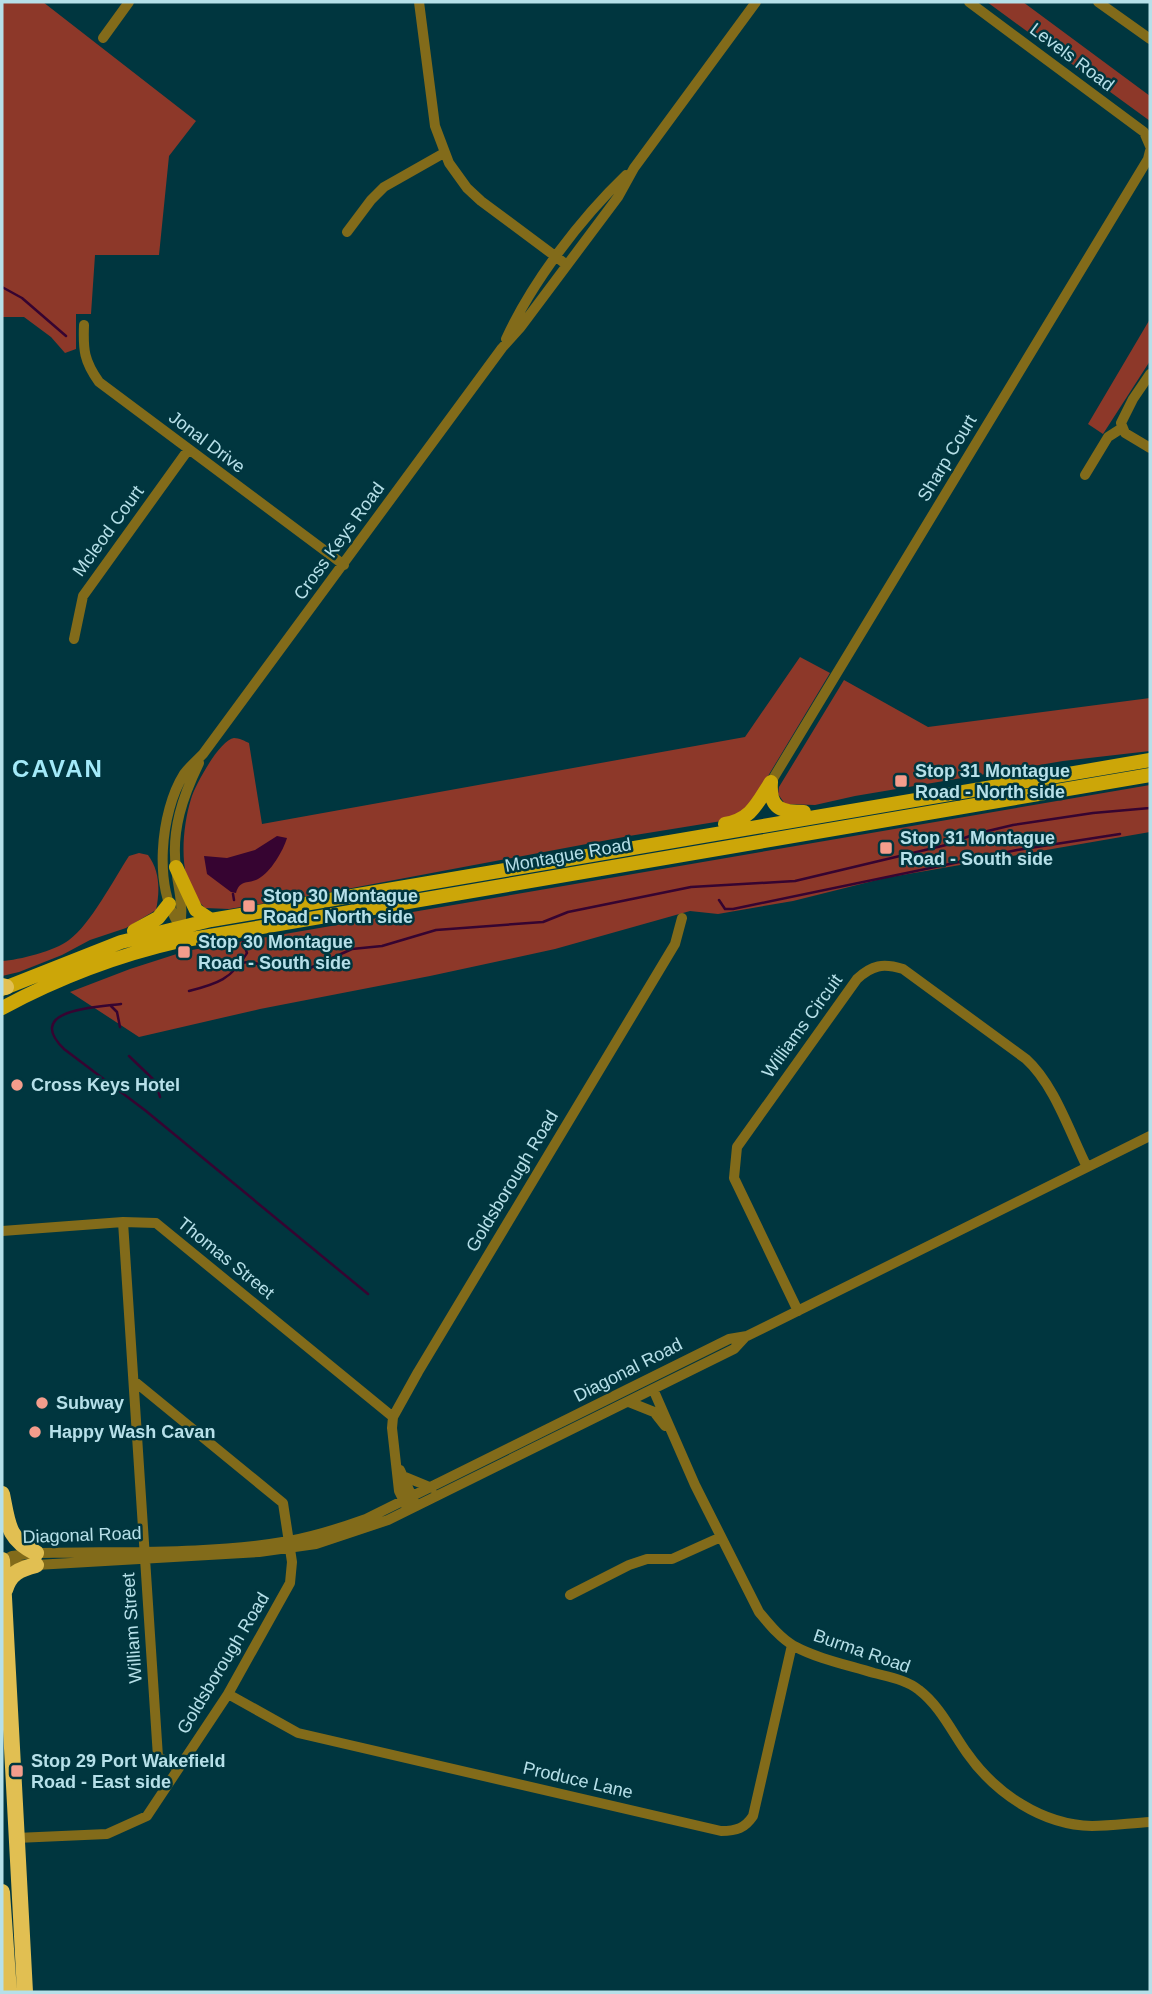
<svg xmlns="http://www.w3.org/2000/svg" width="1152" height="1994" viewBox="0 0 1152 1994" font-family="Helvetica,sans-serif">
<rect width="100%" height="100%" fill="#00363f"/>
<path fill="#8d3829" d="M2,2H43L196,121L169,156L159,255H95L91,314H76V349L65,353L51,337L24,317H2Z
M987,2H1023L1150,96V121Z
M1150,319V361L1103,434L1088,424Z
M800,657L830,673L747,811L734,819L629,836L320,894L229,909L205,908C196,899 190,888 186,875C181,852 184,822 191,799C194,787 220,739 234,738C239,738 245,741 249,743L262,824L745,737Z
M844,680L928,727L1150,698V751L1063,761L855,796L815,805L785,804L778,794L779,787Z
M1150,785V832L885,878L793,901L718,914L690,911L555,949L430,976L260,1009L139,1037L70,992L130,969L186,951Z
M139,853L148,855C160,871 160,891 156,910L126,928L90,940L62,955L19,972L2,976V961C19,960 55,951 69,940C90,925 114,879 129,856Z"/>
<path fill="#360431" d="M277,836L287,838C283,851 271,872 258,879C248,884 240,879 236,893L231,892L207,874L204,856L227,858L255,850Z"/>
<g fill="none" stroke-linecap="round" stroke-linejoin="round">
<path stroke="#360431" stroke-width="2.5" d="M2,287L22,298L66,336
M233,894L234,900
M719,900L725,909H733L1017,850L1120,834
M241,963L248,962L280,968H310L352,949L382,946L436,930L543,922L568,912L691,887L795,881L946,845L975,834L1013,825L1093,813L1150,808
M189,991C217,984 232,979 247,953L243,942
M121,1004C98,1007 23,1009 64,1049L146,1111L368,1294
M111,1006L117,1012L120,1027
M129,1056L155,1081L160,1097"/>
<path stroke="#826b1a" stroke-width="10" d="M419,2L435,126L449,163L467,188L481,201L567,265
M969,2L1144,132L1150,146
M1098,2L1150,39
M103,38L129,2
M347,232L371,200L384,187L444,153
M84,325C83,350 84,361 99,382L344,565
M506,339C532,282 581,218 626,175
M1150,374L1133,399L1121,423L1125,433L1150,448
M1085,475L1108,437L1122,428
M74,639L83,596L188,450
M771,782L1148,159L1150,151
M180,926C153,889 160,812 184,774C189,767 197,760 203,754L502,348L520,328L618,197L634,168L756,2
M180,926C184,906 178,888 176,868C171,830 183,796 199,763
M123,1222L158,1757L179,1768
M2,1231L123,1222L156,1223L393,1417
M798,1311L734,1178L737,1147L857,979C872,965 883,963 903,969L1026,1059C1054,1084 1070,1133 1087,1167
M653,1389L695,1485L759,1612C769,1624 780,1638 794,1646C818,1659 848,1665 874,1673C889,1677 907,1680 919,1690C940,1706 952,1732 967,1753C995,1793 1042,1825 1092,1826C1111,1826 1131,1823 1150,1822
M629,1402L654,1412L665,1426
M400,1470L415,1503
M403,1476L432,1488
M407,1507L399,1491L392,1428L393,1417L418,1372L675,944L682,918
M2,1561L12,1556L36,1553C117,1551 209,1555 289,1541C315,1536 341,1528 366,1519L729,1339L747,1336L1150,1136
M2,1561L9,1564L36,1565L259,1552L316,1544L388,1520L734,1349L746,1336
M570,1595L629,1565L647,1559H672L721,1537
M228,1694L298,1733L721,1831C737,1831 745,1828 753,1816L792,1645
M16,1838L107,1834L147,1816L228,1694L290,1583L292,1562L283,1503L134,1381"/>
<path stroke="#cca608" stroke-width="14" d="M771,782C769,809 781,812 804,812
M725,824C752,819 757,803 771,782
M176,867L196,910L211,920
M134,931L158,918L169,904
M2,989L121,942L211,920L1150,760
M2,1008C58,978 118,955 180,941L1150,775"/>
<path stroke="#e1bf52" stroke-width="16" d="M2,986L6,987
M2,1494C8,1523 7,1539 36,1553
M2,1560L25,1992
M5,1590C10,1573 20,1569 36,1565
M2,1892L9,1992"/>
</g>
<g fill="#f49d8c" stroke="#00363f" stroke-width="2.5">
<rect x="894" y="774" width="14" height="14" rx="3.5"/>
<rect x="879" y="841" width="14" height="14" rx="3.5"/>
<rect x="242" y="899" width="14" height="14" rx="3.5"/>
<rect x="177" y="945" width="14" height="14" rx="3.5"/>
<circle cx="17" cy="1085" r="7"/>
<circle cx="42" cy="1403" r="7"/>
<circle cx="35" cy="1432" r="7"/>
<rect x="10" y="1764" width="14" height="14" rx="3.5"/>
</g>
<g text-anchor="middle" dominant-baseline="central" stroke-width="5" stroke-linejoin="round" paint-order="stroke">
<g font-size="18" fill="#b6e0e9" stroke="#00363f">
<text transform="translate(1072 57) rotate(37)">Levels Road</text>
<text transform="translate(207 442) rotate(37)">Jonal Drive</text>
<text transform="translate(947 458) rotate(-59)">Sharp Court</text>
<text transform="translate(108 531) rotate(-54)">Mcleod Court</text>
<text transform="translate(339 541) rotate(-54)">Cross Keys Road</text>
<text transform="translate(568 855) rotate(-10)">Montague Road</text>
<text transform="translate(802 1026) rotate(-54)">Williams Circuit</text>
<text transform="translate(512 1181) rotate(-59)">Goldsborough Road</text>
<text transform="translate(226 1258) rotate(39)">Thomas Street</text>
<text transform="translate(628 1370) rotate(-27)">Diagonal Road</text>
<text transform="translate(82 1535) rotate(-2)">Diagonal Road</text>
<text transform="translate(132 1628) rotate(-94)">William Street</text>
<text transform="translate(862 1651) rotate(19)">Burma Road</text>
<text transform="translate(223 1663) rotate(-59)">Goldsborough Road</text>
<text transform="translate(578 1780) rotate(13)">Produce Lane</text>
</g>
<g font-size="18" font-weight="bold" fill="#b6e0e9" stroke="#00363f" text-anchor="start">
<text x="915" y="771">Stop 31 Montague<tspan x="915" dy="21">Road - North side</tspan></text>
<text x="900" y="838">Stop 31 Montague<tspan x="900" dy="21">Road - South side</tspan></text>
<text x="263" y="896">Stop 30 Montague<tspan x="263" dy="21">Road - North side</tspan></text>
<text x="198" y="942">Stop 30 Montague<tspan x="198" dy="21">Road - South side</tspan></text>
<text x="31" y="1085">Cross Keys Hotel</text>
<text x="56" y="1403">Subway</text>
<text x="49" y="1432">Happy Wash Cavan</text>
<text x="31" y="1761">Stop 29 Port Wakefield<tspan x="31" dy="21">Road - East side</tspan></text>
</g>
<g font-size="24" font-weight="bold" letter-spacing="2" fill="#a3eaf9" stroke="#00363f">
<text x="58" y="768">CAVAN</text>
</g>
</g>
<rect width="1152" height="1994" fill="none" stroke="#b6e0e9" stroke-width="7"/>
</svg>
